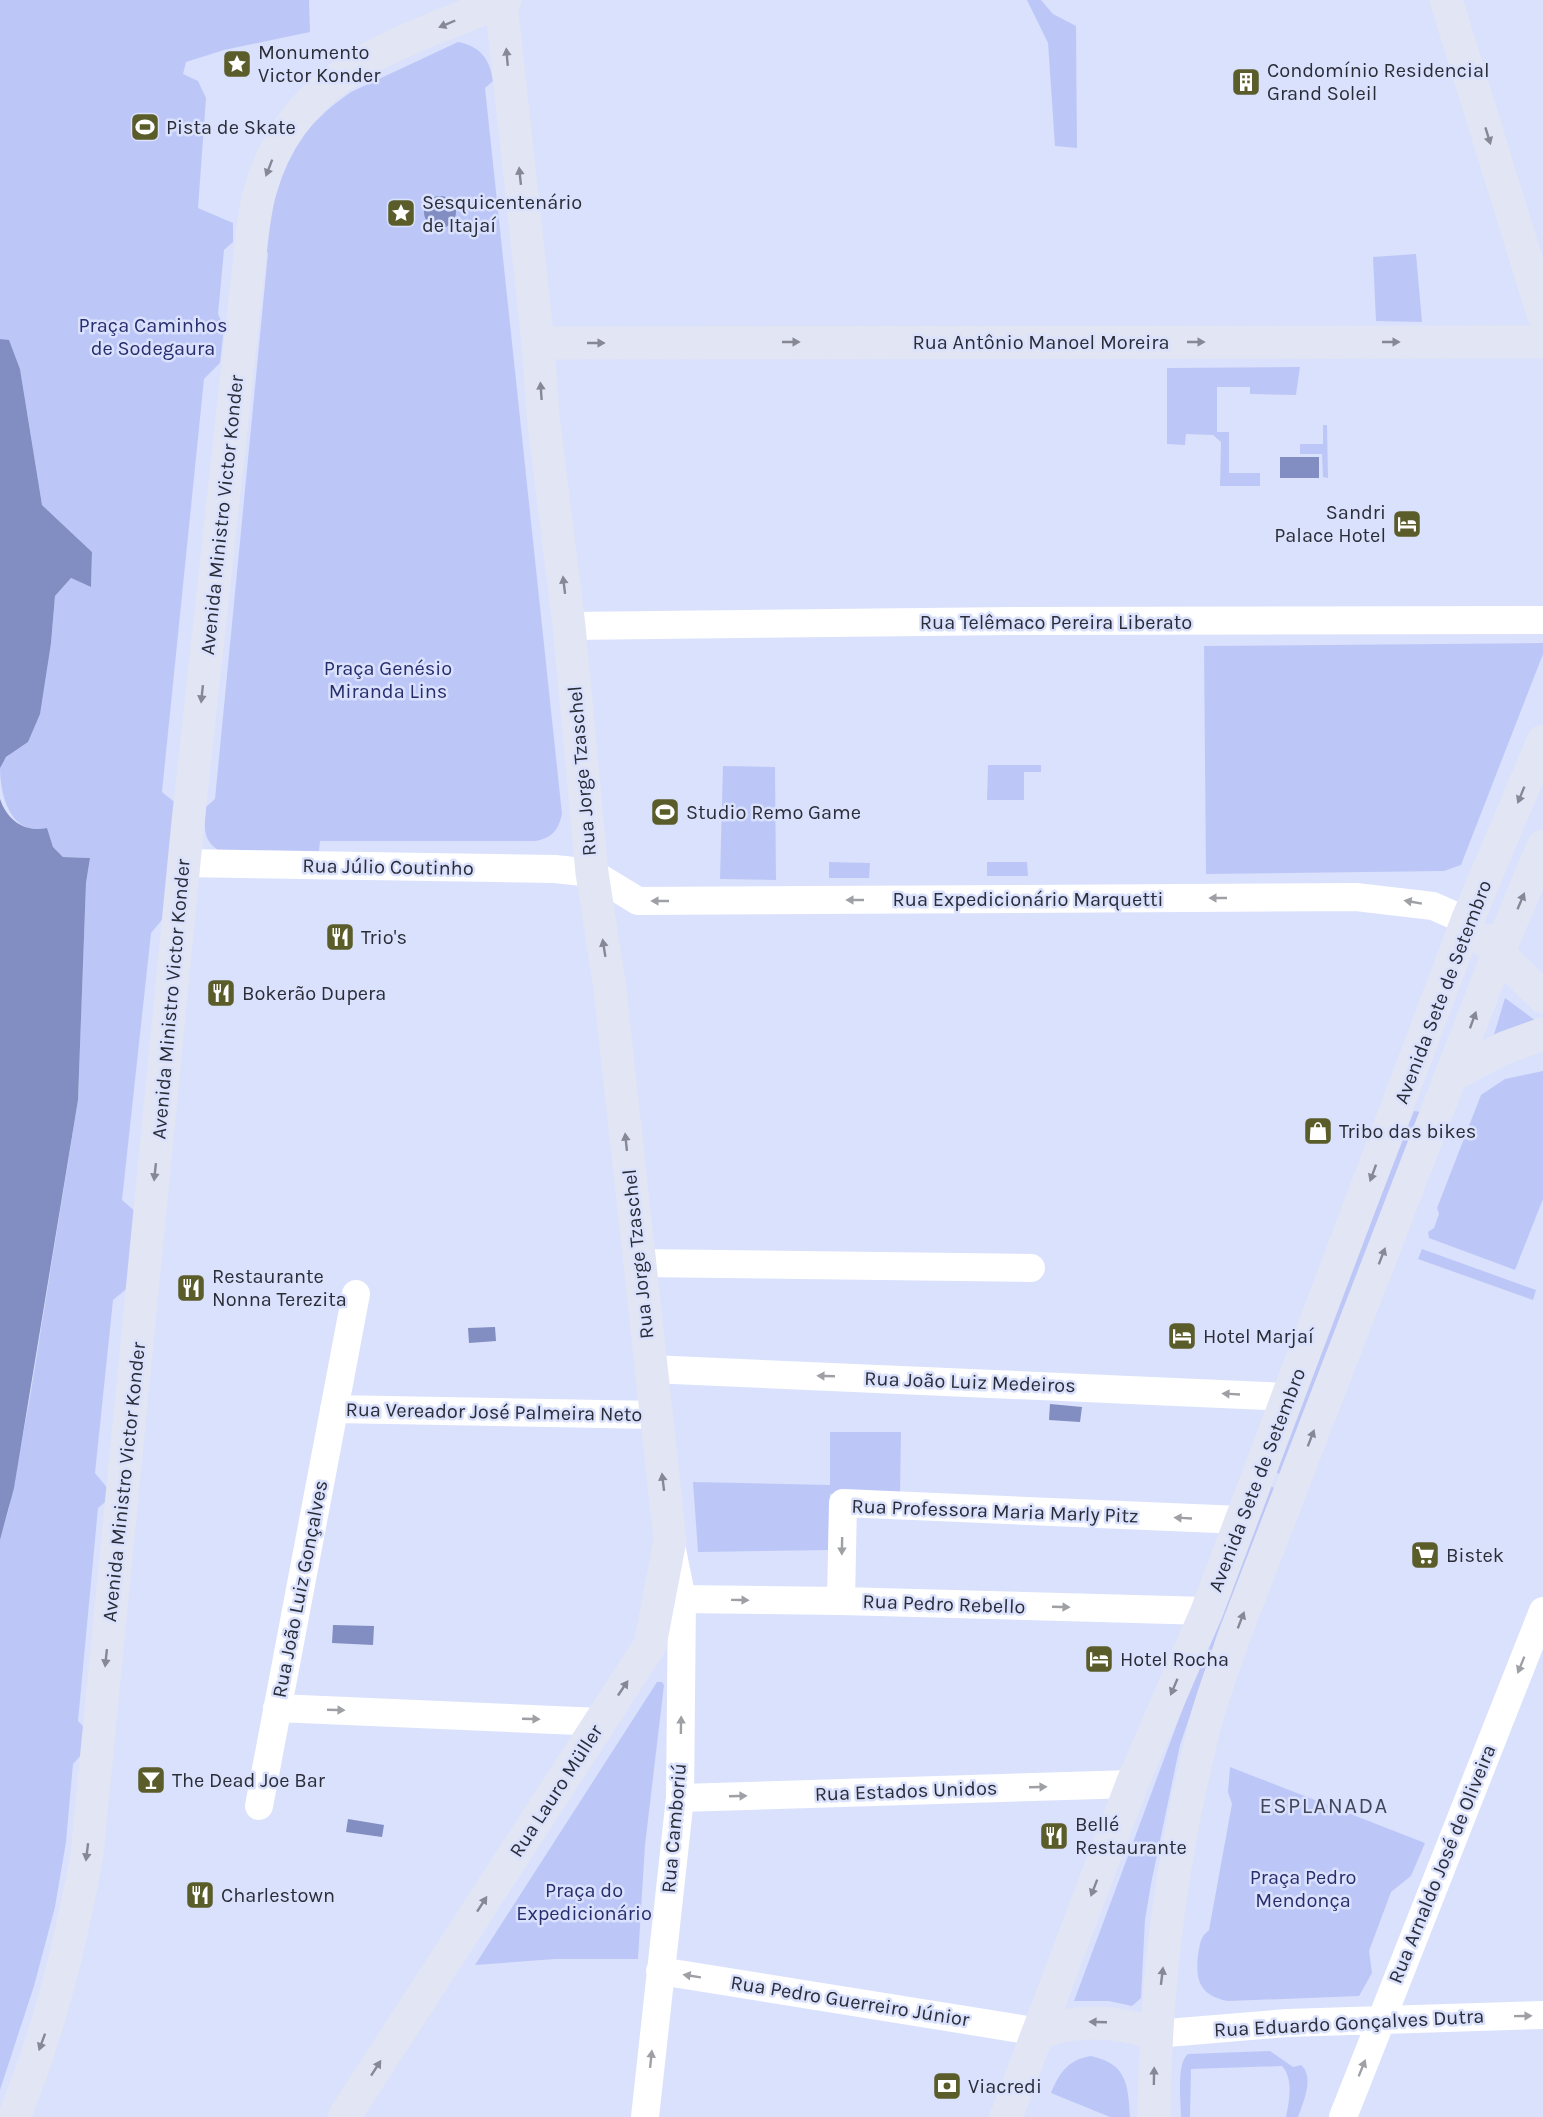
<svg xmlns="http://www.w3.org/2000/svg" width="1543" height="2117" viewBox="0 0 1543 2117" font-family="Karla,sans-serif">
<rect width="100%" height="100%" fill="#dae1fc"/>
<path fill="#bdc7f7" d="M0,0H309L310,32L224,50L186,62L183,74L198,81L206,98L198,208L233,223V242L224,250L218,314L224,327L220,363L204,379L162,792L177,804L166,915L151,933L122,1200L136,1212L130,1286L113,1300L95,1473L109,1490V1499L98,1508L78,1721L85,1728L82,1754L73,1764L66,1842L55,1907L34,1986L0,2090V1540L9,1508L30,1397L78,1100L86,883L90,858L63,857L53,847L47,828C12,837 0,798 0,767C4,755 19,749 28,742L51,643L55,596L71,578L91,587L92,552L42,505L20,369L9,341L0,339Z
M1027,0H1041L1053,14L1076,26L1077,148L1055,146L1048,43Z
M458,42C480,46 490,59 493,81L485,88L562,814C558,831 552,838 535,841H320L319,851L218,850C201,839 205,824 206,807L215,799L268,253L261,246C275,177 290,134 351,92Z
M1416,254L1422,322L1376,321L1373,257Z
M1300,367L1296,395L1250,394V387H1217V432H1229V473H1260V486H1220L1221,442L1213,435L1186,434L1185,445L1167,444V368Z
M1323,425H1327L1328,478L1323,477L1322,454H1300V444H1323Z
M1543,643V654L1461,865L1444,871L1206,874L1204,646Z
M988,765H1041V772H1024V800H987Z
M723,766L775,767L776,880L720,879Z
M829,862L870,863L869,878H829Z
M987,862H1027L1028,876H987Z
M1505,998L1540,1024L1493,1038Z
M1543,1071V1199L1515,1270L1429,1238L1428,1232L1434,1228L1439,1214L1437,1208L1481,1095L1505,1079Z
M1414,1111L1421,1112L1280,1474L1274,1472Z
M1422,1249L1536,1290L1533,1300L1418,1259Z
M830,1432H901L900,1495L830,1494L828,1550L698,1552L693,1482L830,1485Z
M1269,1486L1275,1488L1215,1642L1180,1745L1151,1884L1145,1920L1141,1998L1132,2006L1109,2001H1074L1199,1665Z
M657,1682H662L664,1685L645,1845L638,1959H555L475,1965Z
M1230,1767L1425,1843L1411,1876L1391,1892L1369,1951L1372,1973L1359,1996L1228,2001C1200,1996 1195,1980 1198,1955C1200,1944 1200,1937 1209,1930L1232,1804L1228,1792Z
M1270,2051L1293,2067L1301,2065C1315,2077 1303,2103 1298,2117H1286C1289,2102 1294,2079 1282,2066L1191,2069L1190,2117H1181C1181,2102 1176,2063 1188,2054Z
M1091,2056C1127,2064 1128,2084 1130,2117H1110L1051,2093C1059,2073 1069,2059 1091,2056Z"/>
<path fill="#828dc1" d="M424 212a16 16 0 1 1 32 0a16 16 0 1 1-32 0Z
M0,339L9,340L20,369L42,505L92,552L91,587L71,578L55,596L51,643L40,714L28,742L6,757L0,768Z
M1280,457H1319V478H1280Z
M0,799C7,820 25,833 47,828L53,847L63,857L90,858L86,883L78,1100L14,1488L0,1540Z
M495,1327L496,1341L469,1343L468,1328Z
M1050,1404L1082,1407L1080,1422L1049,1420Z
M333,1625L374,1626L373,1645L332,1643Z
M348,1819L384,1825L382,1837L346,1832Z"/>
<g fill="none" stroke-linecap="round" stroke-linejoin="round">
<path stroke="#fff" stroke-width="28" d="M569,626L1014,621L1543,620
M184,863L555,869L592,873L638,901L1356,897L1433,906L1467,921
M638,1263L1031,1268
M650,1369L1289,1397
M334,1409L655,1415
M682,1599L841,1601L1207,1611
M841,1601L843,1503L1241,1520
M277,1708L601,1722
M680,1798L1132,1784
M259,1806L356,1294
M660,1971L1040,2032
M1155,2034L1287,2023L1543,2015
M645,2117L680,1798L682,1599L671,1545
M1343,2117L1543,1611"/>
<path stroke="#e2e5f3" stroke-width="33" d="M1446,0L1543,314
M538,343L1543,342
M1485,940L1543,997
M1453,1075L1504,1048L1543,1034
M1040,2032C1079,2019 1116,2020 1155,2034
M14,2117C49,2032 71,1944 87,1854L188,822L247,282C251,252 252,220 260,191C294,69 402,43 505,0
M344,2117L650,1645L670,1540L609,981L592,873L569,626L543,416L538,343L501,2
M1006,2117L1132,1784L1207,1611L1467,921L1543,741
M1154,2117C1155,1985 1172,1853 1205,1725C1212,1696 1224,1667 1233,1639L1498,954L1543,846"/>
</g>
<defs><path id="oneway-solid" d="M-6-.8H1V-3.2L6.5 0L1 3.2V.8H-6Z" transform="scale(1.5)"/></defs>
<g fill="#868895">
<use href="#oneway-solid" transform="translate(447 24) rotate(157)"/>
<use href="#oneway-solid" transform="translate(507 57) rotate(-95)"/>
<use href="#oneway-solid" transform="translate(1488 136) rotate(73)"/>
<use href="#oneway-solid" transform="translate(269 168) rotate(111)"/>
<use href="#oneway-solid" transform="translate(520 176) rotate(-96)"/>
<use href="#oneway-solid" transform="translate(791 342)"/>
<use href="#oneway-solid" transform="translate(1196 342)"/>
<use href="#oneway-solid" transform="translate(1391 342)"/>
<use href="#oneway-solid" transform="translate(596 343)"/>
<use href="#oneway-solid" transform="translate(541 391) rotate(-94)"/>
<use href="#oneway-solid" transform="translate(564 585) rotate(-97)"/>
<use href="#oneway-solid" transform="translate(202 694) rotate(96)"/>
<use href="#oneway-solid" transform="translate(1521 795) rotate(112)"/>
<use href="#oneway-solid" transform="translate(1521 901) rotate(-67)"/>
<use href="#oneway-solid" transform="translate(604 948) rotate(-99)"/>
<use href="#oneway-solid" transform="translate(1473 1020) rotate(-70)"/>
<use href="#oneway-solid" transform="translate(626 1142) rotate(-96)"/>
<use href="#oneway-solid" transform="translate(155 1172) rotate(96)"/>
<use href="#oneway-solid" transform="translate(1373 1173) rotate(110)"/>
<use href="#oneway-solid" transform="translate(1382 1256) rotate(-69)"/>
<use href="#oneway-solid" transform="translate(1311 1438) rotate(-69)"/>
<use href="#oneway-solid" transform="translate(663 1482) rotate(-97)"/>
<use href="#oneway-solid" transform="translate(1241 1620) rotate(-69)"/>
<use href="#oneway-solid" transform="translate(106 1658) rotate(96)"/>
<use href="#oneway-solid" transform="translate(1174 1687) rotate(113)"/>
<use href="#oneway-solid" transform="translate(623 1688) rotate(-56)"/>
<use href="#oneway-solid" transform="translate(87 1852) rotate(97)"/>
<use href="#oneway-solid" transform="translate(1094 1888) rotate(111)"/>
<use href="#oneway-solid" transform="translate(482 1904) rotate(-57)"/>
<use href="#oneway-solid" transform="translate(1162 1976) rotate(-83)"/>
<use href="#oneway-solid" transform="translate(1098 2022) rotate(-178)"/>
<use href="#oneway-solid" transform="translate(42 2042) rotate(110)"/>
<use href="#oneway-solid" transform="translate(376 2068) rotate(-57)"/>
<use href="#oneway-solid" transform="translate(1154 2076) rotate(-89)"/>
</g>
<g fill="#9fa0a5">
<use href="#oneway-solid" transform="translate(1218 898) rotate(180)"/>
<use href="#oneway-solid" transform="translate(855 900) rotate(180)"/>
<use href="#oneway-solid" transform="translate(660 901) rotate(180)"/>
<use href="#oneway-solid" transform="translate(1413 902) rotate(-170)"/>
<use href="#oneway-solid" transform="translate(826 1376) rotate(-178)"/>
<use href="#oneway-solid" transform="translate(1231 1394) rotate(-177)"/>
<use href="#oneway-solid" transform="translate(1183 1518) rotate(-177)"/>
<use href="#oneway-solid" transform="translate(842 1546) rotate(91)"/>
<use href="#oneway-solid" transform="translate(740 1600) rotate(1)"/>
<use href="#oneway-solid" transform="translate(1061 1607) rotate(2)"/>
<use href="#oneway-solid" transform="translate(1521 1665) rotate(112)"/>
<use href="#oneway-solid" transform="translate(336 1710) rotate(2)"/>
<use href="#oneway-solid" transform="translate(531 1719) rotate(2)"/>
<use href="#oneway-solid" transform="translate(681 1725) rotate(-89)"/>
<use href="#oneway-solid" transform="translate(1038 1787) rotate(-2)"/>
<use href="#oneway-solid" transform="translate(738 1796) rotate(-2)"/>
<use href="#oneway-solid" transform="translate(692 1976) rotate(-171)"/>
<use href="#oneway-solid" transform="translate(1523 2016) rotate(-1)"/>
<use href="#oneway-solid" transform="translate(651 2059) rotate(-84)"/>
<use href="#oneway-solid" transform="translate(1362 2068) rotate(-68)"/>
</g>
<defs>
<g id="sight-square" transform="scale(1.5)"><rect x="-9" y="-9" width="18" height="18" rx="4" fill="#5a5d2a" stroke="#dae1fc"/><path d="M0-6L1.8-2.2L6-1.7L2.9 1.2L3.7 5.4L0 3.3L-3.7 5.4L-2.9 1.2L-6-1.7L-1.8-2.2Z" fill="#fff"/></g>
<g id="building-square" transform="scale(1.5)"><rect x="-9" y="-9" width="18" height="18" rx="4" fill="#5a5d2a" stroke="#dae1fc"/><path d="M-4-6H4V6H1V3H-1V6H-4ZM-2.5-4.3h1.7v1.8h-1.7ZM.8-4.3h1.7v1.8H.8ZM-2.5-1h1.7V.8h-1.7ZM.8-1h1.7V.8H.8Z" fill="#fff"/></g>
<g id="stadium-square" transform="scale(1.5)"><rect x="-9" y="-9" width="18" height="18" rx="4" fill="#5a5d2a" stroke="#dae1fc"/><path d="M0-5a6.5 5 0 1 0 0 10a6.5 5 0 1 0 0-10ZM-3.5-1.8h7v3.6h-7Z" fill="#fff"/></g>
<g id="hotel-square" transform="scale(1.5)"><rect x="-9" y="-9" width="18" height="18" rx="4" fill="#5a5d2a" stroke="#dae1fc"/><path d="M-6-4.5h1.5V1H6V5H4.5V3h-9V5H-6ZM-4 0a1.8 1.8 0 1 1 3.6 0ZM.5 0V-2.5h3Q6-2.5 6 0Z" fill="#fff"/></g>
<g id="restaurant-square" transform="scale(1.5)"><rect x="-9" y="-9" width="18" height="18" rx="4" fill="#5a5d2a" stroke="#dae1fc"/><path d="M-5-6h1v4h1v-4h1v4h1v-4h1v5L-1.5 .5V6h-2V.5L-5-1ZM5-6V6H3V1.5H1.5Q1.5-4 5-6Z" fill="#fff"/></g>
<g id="shop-square" transform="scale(1.5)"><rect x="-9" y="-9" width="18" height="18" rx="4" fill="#5a5d2a" stroke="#dae1fc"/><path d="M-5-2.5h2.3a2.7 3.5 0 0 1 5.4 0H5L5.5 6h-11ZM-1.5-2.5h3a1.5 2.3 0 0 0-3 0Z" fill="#fff"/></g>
<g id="supermarket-square" transform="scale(1.5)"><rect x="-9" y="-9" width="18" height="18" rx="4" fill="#5a5d2a" stroke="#dae1fc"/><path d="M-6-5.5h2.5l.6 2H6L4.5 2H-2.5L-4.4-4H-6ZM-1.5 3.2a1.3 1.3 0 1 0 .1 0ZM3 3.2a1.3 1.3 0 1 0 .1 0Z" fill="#fff"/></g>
<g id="bar-square" transform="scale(1.5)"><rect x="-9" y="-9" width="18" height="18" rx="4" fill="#5a5d2a" stroke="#dae1fc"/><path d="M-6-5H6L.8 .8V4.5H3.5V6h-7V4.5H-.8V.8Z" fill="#fff"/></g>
<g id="bank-square" transform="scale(1.5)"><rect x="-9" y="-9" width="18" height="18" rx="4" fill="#5a5d2a" stroke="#dae1fc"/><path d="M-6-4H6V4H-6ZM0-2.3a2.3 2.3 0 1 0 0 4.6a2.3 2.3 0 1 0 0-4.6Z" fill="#fff"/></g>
</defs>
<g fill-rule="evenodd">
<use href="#sight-square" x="237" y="64"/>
<use href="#building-square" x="1246" y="82"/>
<use href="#stadium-square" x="145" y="127"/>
<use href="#sight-square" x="401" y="213"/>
<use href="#hotel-square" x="1407" y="524"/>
<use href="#stadium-square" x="665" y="812"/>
<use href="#restaurant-square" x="340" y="937"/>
<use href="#restaurant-square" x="221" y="993"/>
<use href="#shop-square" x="1318" y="1131"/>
<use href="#restaurant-square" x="191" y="1288"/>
<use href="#hotel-square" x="1182" y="1336"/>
<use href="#supermarket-square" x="1425" y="1555"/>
<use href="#hotel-square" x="1099" y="1659"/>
<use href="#bar-square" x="151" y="1780"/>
<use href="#restaurant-square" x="1054" y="1836"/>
<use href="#restaurant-square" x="200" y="1895"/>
<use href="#bank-square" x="947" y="2086"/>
</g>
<g text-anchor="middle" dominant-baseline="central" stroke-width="5" stroke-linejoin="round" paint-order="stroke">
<g font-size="20" fill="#2a2c37" stroke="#dae1fc" text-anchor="start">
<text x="258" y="52">Monumento<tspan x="258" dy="23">Victor Konder</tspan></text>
<text x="1267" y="70">Condomínio Residencial<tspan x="1267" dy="23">Grand Soleil</tspan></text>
<text x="166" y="127">Pista de Skate</text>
<text x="422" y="202">Sesquicentenário<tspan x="422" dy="23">de Itajaí</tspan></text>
<text x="1386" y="512" text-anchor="end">Sandri<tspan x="1386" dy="23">Palace Hotel</tspan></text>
<text x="686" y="812">Studio Remo Game</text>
<text x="361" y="937">Trio's</text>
<text x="242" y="993">Bokerão Dupera</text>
<text x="1339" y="1131">Tribo das bikes</text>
<text x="212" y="1276">Restaurante<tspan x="212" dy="23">Nonna Terezita</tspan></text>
<text x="1203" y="1336">Hotel Marjaí</text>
<text x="1446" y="1555">Bistek</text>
<text x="1120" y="1659">Hotel Rocha</text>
<text x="172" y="1780">The Dead Joe Bar</text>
<text x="1075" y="1824">Bellé<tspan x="1075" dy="23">Restaurante</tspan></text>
<text x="221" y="1895">Charlestown</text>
<text x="968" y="2086">Viacredi</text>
</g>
<g font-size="20" fill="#282d6d" stroke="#dae1fc">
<text x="153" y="325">Praça Caminhos<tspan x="153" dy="23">de Sodegaura</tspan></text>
<text x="388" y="668">Praça Genésio<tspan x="388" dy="23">Miranda Lins</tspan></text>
<text x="1303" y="1877">Praça Pedro<tspan x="1303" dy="23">Mendonça</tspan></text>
<text x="584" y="1890">Praça do<tspan x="584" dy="23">Expedicionário</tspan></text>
</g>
<g font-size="20" fill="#2a2c37" stroke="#dae1fc">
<text x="1041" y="342">Rua Antônio Manoel Moreira</text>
<text transform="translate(222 515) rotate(-84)">Avenida Ministro Victor Konder</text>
<text x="1056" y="622">Rua Telêmaco Pereira Liberato</text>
<text transform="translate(582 771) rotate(-95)">Rua Jorge Tzaschel</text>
<text transform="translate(388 867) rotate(1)">Rua Júlio Coutinho</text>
<text x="1028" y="899">Rua Expedicionário Marquetti</text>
<text transform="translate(1443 992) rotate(-69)">Avenida Sete de Setembro</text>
<text transform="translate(171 999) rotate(-85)">Avenida Ministro Victor Konder</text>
<text transform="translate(638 1254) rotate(-96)">Rua Jorge Tzaschel</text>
<text transform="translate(970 1382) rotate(2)">Rua João Luiz Medeiros</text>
<text transform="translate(494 1412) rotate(1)">Rua Vereador José Palmeira Neto</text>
<text transform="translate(1257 1480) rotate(-69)">Avenida Sete de Setembro</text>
<text transform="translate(124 1482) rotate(-84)">Avenida Ministro Victor Konder</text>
<text transform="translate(995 1511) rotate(2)">Rua Professora Maria Marly Pitz</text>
<text transform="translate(300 1589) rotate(-79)">Rua João Luiz Gonçalves</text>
<text transform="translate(944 1604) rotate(2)">Rua Pedro Rebello</text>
<text transform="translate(556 1791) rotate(-57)">Rua Lauro Müller</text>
<text transform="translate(906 1791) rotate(-2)">Rua Estados Unidos</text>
<text transform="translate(674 1828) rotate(-85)">Rua Camboriú</text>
<text transform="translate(1442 1864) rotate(-68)">Rua Arnaldo José de Oliveira</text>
<text transform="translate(850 2001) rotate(9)">Rua Pedro Guerreiro Júnior</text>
<text transform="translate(1349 2023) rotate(-3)">Rua Eduardo Gonçalves Dutra</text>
</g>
<g font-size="22" letter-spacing="1.5" fill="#41465c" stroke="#dae1fc">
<text x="1324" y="1806">ESPLANADA</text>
</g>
</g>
</svg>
